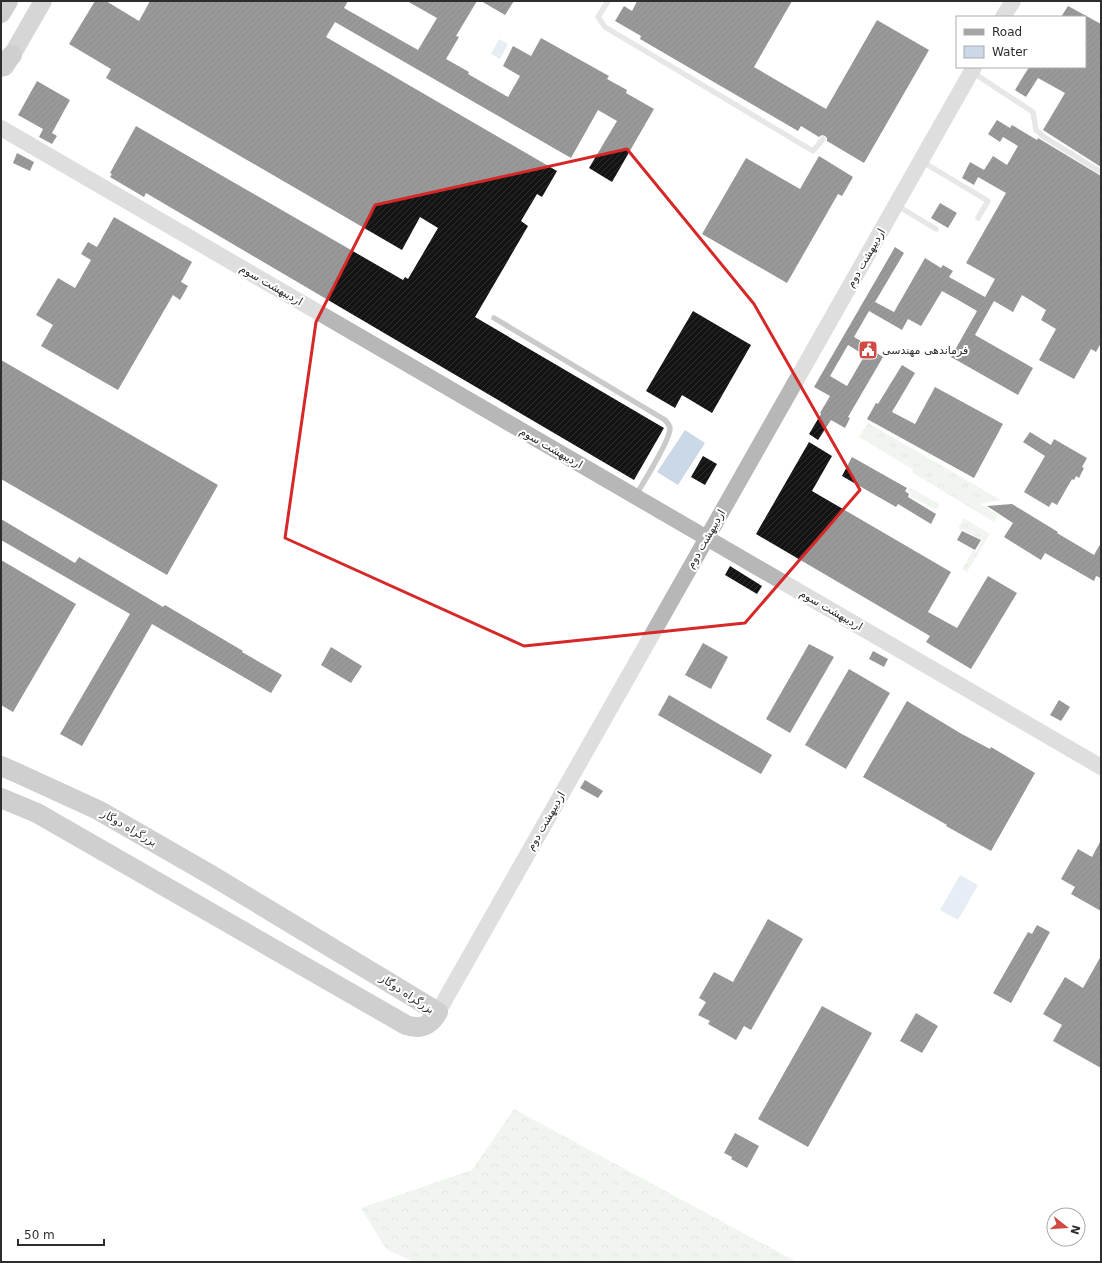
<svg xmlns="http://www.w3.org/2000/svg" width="1102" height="1263" viewBox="0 0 1102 1263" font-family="'DejaVu Sans',Vazirmatn,sans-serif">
<defs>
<pattern id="grass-tufts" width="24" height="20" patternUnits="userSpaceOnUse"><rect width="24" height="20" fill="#e1e9dc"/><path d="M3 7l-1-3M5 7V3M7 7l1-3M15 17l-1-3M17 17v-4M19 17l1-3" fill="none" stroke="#c1c8bd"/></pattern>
<pattern id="forest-crowns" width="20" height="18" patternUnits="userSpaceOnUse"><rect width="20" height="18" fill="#e1e9dc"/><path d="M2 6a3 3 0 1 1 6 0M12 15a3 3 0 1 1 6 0" fill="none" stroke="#c1c8bd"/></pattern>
<pattern id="building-hatch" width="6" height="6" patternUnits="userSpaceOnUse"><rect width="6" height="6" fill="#141414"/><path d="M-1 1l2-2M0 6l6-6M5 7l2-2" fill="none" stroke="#2e2e2e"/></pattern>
</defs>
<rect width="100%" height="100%" fill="#fff"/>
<path fill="url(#grass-tufts)" d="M868,423L1001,500L981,504L998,515L994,522L913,473L912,469L859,437Z
M909,487L939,504L936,510L910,496L911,493L907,491Z
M964,518L990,534L967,572L962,569L973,550L976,552L982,540L962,529L960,531L959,530V527Z"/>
<path fill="url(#forest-crowns)" d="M514,1109L797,1262H413L386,1249L361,1208L472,1170Z"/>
<path fill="#cad8e7" d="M499,39L508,44L500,59L491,54Z
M685,430L705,443L678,485L657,472Z
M960,875L978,885L958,920L940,910Z"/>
<path fill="url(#building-hatch)" d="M95,1H106L139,21L150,1H348L344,8L418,50L437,18L407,1H477L456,36L459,37L446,59L469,72L468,74L508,97L520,76L503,66L513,46L531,56L541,38L609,76L607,79L627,90L626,93L654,109L612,182L589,168L617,121L598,110L571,158L335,22L326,37L557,171L542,197L537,194L521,221L528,226L475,317L664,428L634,480L146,193L144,197L110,177L112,174L110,173L136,126L403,280L405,277L408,279L438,228L420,217L402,250L106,78L111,69L69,44Z
M481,1H514L505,15Z
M637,1H792L754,67L826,109L877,20L929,50L864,163L827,141V138L825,136L822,135L819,137L801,126L798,131L640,39L641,36L615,21L624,6L632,11Z
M1068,6L1101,24V167L1043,130L1065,93L1038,78L1026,97L1015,90L1029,67H1085V17H1061Z
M37,81L70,100L52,133L57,136L52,144L39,137L43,129L18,115Z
M997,120L1010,128L1012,125L1037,140L1038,138L1101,176V343L1096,352L1091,349L1074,379L1039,360L1056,329L1041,320L1046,310L1022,295L1013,312L994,301L975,335L1033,368L1018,395L951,357L977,311L960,301L942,291L921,326L908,319L902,330L869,311L854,337L866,344L861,353L848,345L830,376L847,386L869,348L883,357L848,417L850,418L845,428L831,420L818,440L809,434L821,414L820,413L830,396L814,387L895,247L904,253L875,302L894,312L925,258L941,268L943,265L953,271L949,277L985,297L995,279L966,263L1006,193L978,177L974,185L962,178L970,162L984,170L993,156L1007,165L1018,146L1003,137L1000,142L988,134Z
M17,153L34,162L30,171L13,163Z
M819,156L853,177L842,196L838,194L787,283L702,234L746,158L800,189Z
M940,203L957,213L948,228L931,218Z
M114,217L192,262L181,282L188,286L180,300L173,295L118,390L41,346L53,325L36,315L58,278L75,288L91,260L81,254L88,242L97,247Z
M693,311L751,345L712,413L682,395L675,408L646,391Z
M1,360L218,485L167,575L1,479Z
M902,365L915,373L892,412L915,424L935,387L1003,424L974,478L867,419L876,403L878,404Z
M1030,432L1051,445L1054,439L1087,458L1082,467L1084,468L1079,478L1076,476L1074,480L1072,479L1057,505L1052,502L1049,507L1024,492L1045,456L1023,442Z
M809,442L832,456L812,491L951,572L928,612L957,628L988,576L1017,593L971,669L926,642L930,636L756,534Z
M703,456L717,464L705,485L691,477Z
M852,457L907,488L905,491L909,494L908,497L936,514L931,524L898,504L896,507L842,476Z
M1012,504L1058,532L1057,533L1094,555L1101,543V578L1096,576L1094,581L1045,553L1041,560L1004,537L1013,523L987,506Z
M1,519L75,563L79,557L163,607L165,605L243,651L242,652L282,675L271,693L152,624L82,746L60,734L130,614L1,540Z
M962,531L981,540L975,550L957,540Z
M1,560L76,604L13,712L1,705Z
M730,566L762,586L757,594L725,575Z
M703,643L728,657L711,689L685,675Z
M809,644L834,657L790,733L766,719Z
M331,647L362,666L351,683L321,665Z
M873,651L888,659L884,667L869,659Z
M849,669L890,693L846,769L805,745Z
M669,695L772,755L761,774L658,715Z
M1059,700L1070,707L1061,721L1050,715Z
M907,701L960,733L990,749L991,747L1035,773L991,851L946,826L947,825L863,777Z
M585,780L603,791L598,798L580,788Z
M1101,840V911L1071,894L1075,887L1061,879L1078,849L1092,857Z
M768,919L803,939L751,1030L744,1026L736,1040L708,1024L710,1021L698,1015L706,1002L699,998L714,972L733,982Z
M1037,925L1050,932L1011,1003L993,993L1028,932L1032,934Z
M1101,956V1068L1053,1041L1062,1025L1043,1014L1065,977L1083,988Z
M822,1006L872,1033L808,1147L758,1119Z
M916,1013L938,1026L922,1053L900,1041Z
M735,1133L759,1146L747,1168L731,1159L732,1157L724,1153Z"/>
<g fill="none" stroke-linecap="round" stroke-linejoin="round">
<path stroke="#cacaca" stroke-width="5.5" d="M608,1L598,17L605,27L813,151L823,139
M972,72L1033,112L1036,130L1044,137L1101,172
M921,161L988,201L978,218
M896,205L936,229
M494,318L665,420C667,422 669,424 670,428C671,439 643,483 636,495"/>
<path stroke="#b7b7b7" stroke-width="16" d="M1003,17L1013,1
M1,128L1101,767
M438,1012L974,67"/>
<path stroke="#a5a5a5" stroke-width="18" d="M5,67L43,1"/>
<path stroke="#949494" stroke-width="20" d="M1,13L8,1
M1,67L12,55
M1,766L15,772L98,810L211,875L438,1012C430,1026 421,1030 406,1025L37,813L1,798"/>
</g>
<path d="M0 0H1102V1263H0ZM627,149L754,304L860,490L745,623L524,646L285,538L316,322L375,205Z" fill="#fff" fill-opacity=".55" fill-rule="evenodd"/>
<path fill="none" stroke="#d62828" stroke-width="3" stroke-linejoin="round" d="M627,149L754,304L860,490L745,623L524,646L285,538L316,322L375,205Z"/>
<defs>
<g id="civic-square" transform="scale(1)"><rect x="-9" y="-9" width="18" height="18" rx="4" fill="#d04a43" stroke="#fff"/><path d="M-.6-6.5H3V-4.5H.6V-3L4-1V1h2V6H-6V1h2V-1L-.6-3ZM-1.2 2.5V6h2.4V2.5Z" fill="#fff"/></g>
</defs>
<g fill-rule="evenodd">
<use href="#civic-square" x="868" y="350"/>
</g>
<g text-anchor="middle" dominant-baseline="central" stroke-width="4" stroke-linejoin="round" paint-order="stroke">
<g font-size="11" fill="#2d2d2d" stroke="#fff">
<text transform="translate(866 258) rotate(-60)">اردیبهشت دوم</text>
<text transform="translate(271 285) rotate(30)">اردیبهشت سوم</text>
<text transform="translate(551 448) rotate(30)">اردیبهشت سوم</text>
<text transform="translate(706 539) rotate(-60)">اردیبهشت دوم</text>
<text transform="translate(831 610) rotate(30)">اردیبهشت سوم</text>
<text transform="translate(546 821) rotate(-60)">اردیبهشت دوم</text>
<text transform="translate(129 828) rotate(30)">بزرگراه دوگاز</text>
<text transform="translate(407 994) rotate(33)">بزرگراه دوگاز</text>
</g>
<g font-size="11" fill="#2d2d2d" stroke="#fff" text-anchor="start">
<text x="882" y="350">فرماندهی مهندسی</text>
</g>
</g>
<rect width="1102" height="1263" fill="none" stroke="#2d2d2d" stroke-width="4"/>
<rect x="956" y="16" width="130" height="52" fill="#ffffff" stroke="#ababab"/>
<rect x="964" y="29" width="20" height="6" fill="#a5a5a5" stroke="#ababab"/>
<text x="992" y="36" font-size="12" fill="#2d2d2d">Road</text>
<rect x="964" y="46" width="20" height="12" fill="#cad8e7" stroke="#ababab"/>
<text x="992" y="56" font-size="12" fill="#2d2d2d">Water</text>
<g transform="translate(1066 1227) rotate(107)"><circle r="19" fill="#ffffff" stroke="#ababab"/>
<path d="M0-3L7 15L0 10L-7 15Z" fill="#d04a43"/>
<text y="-6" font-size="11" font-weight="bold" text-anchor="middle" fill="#2d2d2d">N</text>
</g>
<path d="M18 1239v6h86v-6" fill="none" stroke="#2d2d2d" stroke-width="2"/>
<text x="24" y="1239" font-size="12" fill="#2d2d2d" stroke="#ffffff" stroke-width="3" paint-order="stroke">50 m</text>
</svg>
